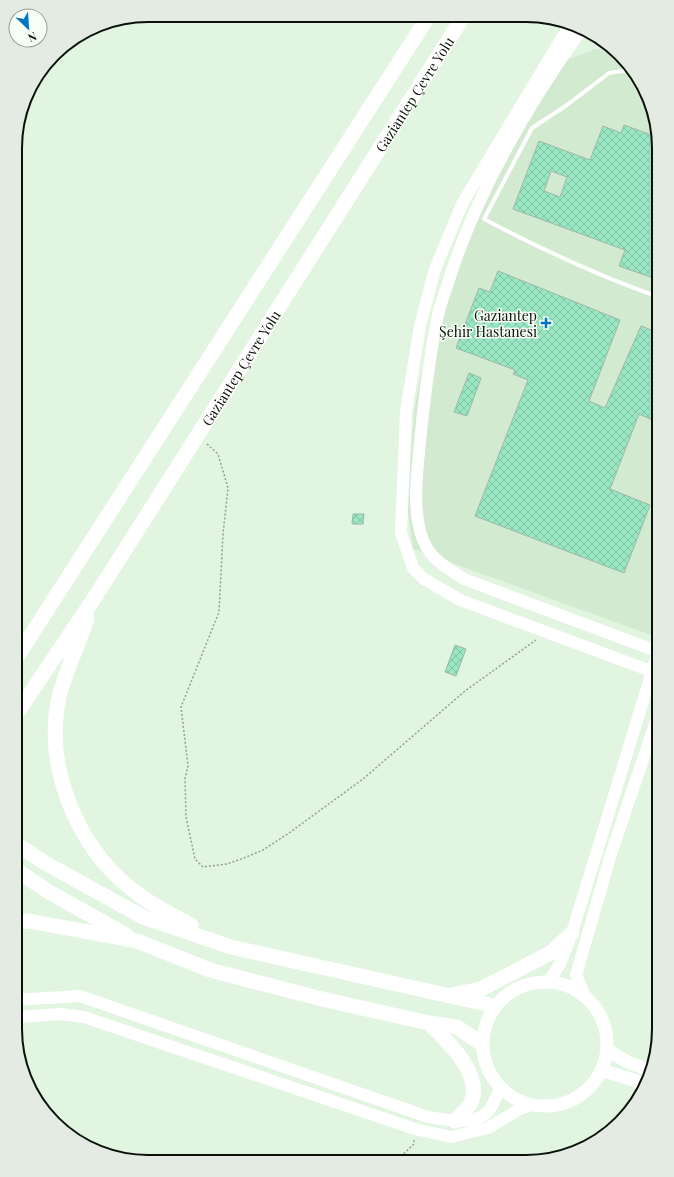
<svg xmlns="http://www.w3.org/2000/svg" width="674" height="1177" viewBox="0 0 674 1177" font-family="'Playfair Display',serif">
<defs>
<pattern id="building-cross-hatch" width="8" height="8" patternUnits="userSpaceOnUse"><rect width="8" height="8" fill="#98e7c2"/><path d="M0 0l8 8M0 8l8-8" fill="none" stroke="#82c5a5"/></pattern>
</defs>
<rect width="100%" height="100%" fill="#e2f5e0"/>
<path fill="#d2ead0" d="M595,49L616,52L652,105L659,148V638L413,549L407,507L414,411L425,355L471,209L559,63Z"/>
<path fill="url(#building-cross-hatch)" stroke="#9eb7aa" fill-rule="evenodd" d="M624,125L657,137L659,148V280L619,266L625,250L513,209L539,141L590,160L603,126L621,133ZM551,171L567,177L560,197L544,191Z
M498,271L620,320L589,401L605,408L641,326L659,333V423L639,414L610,489L650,505L624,573L475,516L528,380L513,374L515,370L456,348L479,288L490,292Z
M469,373L481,378L467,416L454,412Z
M353,514H364L363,524H352Z
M455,645L466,649L456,676L445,672Z"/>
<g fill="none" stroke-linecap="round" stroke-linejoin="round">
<path stroke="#93a292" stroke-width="1.5" stroke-dasharray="2 2" stroke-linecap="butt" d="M207,444L218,454L228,488L223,534L219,612L181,707L188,766L185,779L186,817L195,859L203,867L227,864L244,858L263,850L289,833L363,779L465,691L536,640
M395,1162L414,1144V1139"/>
<path stroke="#fff" stroke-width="4" d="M628,70L609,73L567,105L532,128L484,219C541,249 598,276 659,297"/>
<path stroke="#fff" stroke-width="12" d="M569,26L463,202L435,269L420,326L406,412L401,533L413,568L424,579L460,600L659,674
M580,32C528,104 477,192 450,277C446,290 441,302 438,315C430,354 425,393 421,432C418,466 409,518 427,548C435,562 451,570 464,579L659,652
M548,982L560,964L572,933L658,652
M585,996L576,975L611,854L659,712
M15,1000L80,996L428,1117C446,1120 473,1126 488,1112C493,1106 497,1094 501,1087
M15,1017L61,1014L84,1017L415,1129L451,1137L488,1128L520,1109L531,1105"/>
<path stroke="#fff" stroke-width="13" d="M483 1044a62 62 0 1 1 124 0a62 62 0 1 1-124 0Z
M607,1050L628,1062L651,1071
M601,1070L646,1084"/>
<g stroke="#fff" stroke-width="15">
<path d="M87,619C79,643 65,673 59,697C44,765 76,844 129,887C148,903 170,914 191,925"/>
<path d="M15,660L428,17"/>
<path id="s1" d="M15,716L95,597L463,17"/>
<path d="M15,843L45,863L143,917L231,947L495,1006"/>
<path d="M15,869L49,892L126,935"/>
<path d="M15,922L29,921L137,941L210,970L322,999L429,1023L457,1027L482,1044"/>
<path d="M452,995L481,989L552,952L572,933"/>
<path d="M429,1023C446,1040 478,1069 473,1096C472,1106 461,1114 455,1121"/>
</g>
</g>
<path fill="#0276c0" stroke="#f7fef6" stroke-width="1.5" d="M544 317h4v4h4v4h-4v4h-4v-4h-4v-4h4z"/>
<g text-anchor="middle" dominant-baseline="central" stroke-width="3" stroke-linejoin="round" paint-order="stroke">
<g font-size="14" fill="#0b110a" stroke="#f7fef6">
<text stroke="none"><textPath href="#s1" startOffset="739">Gaziantep Çevre Yolu</textPath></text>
<text stroke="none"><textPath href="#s1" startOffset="415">Gaziantep Çevre Yolu</textPath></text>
</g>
<g font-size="14" fill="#0b110a" stroke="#f7fef6" text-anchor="end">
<text x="537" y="315">Gaziantep<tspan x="537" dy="16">Şehir Hastanesi</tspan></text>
</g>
</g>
<path d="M0 0H674V1177H0ZM148 22H526A126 126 0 0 1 652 148V1029A126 126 0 0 1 526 1155H148A126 126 0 0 1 22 1029V148A126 126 0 0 1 148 22Z" fill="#e4ebe3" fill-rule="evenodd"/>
<path fill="none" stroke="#0b110a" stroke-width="2" d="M148 22H526A126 126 0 0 1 652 148V1029A126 126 0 0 1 526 1155H148A126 126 0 0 1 22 1029V148A126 126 0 0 1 148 22Z"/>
<g transform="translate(28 28) rotate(155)"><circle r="19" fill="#f7fef6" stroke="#999f98"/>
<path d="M0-3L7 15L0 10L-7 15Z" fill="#0276c0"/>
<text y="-6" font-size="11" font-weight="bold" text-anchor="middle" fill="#0b110a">N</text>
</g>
</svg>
